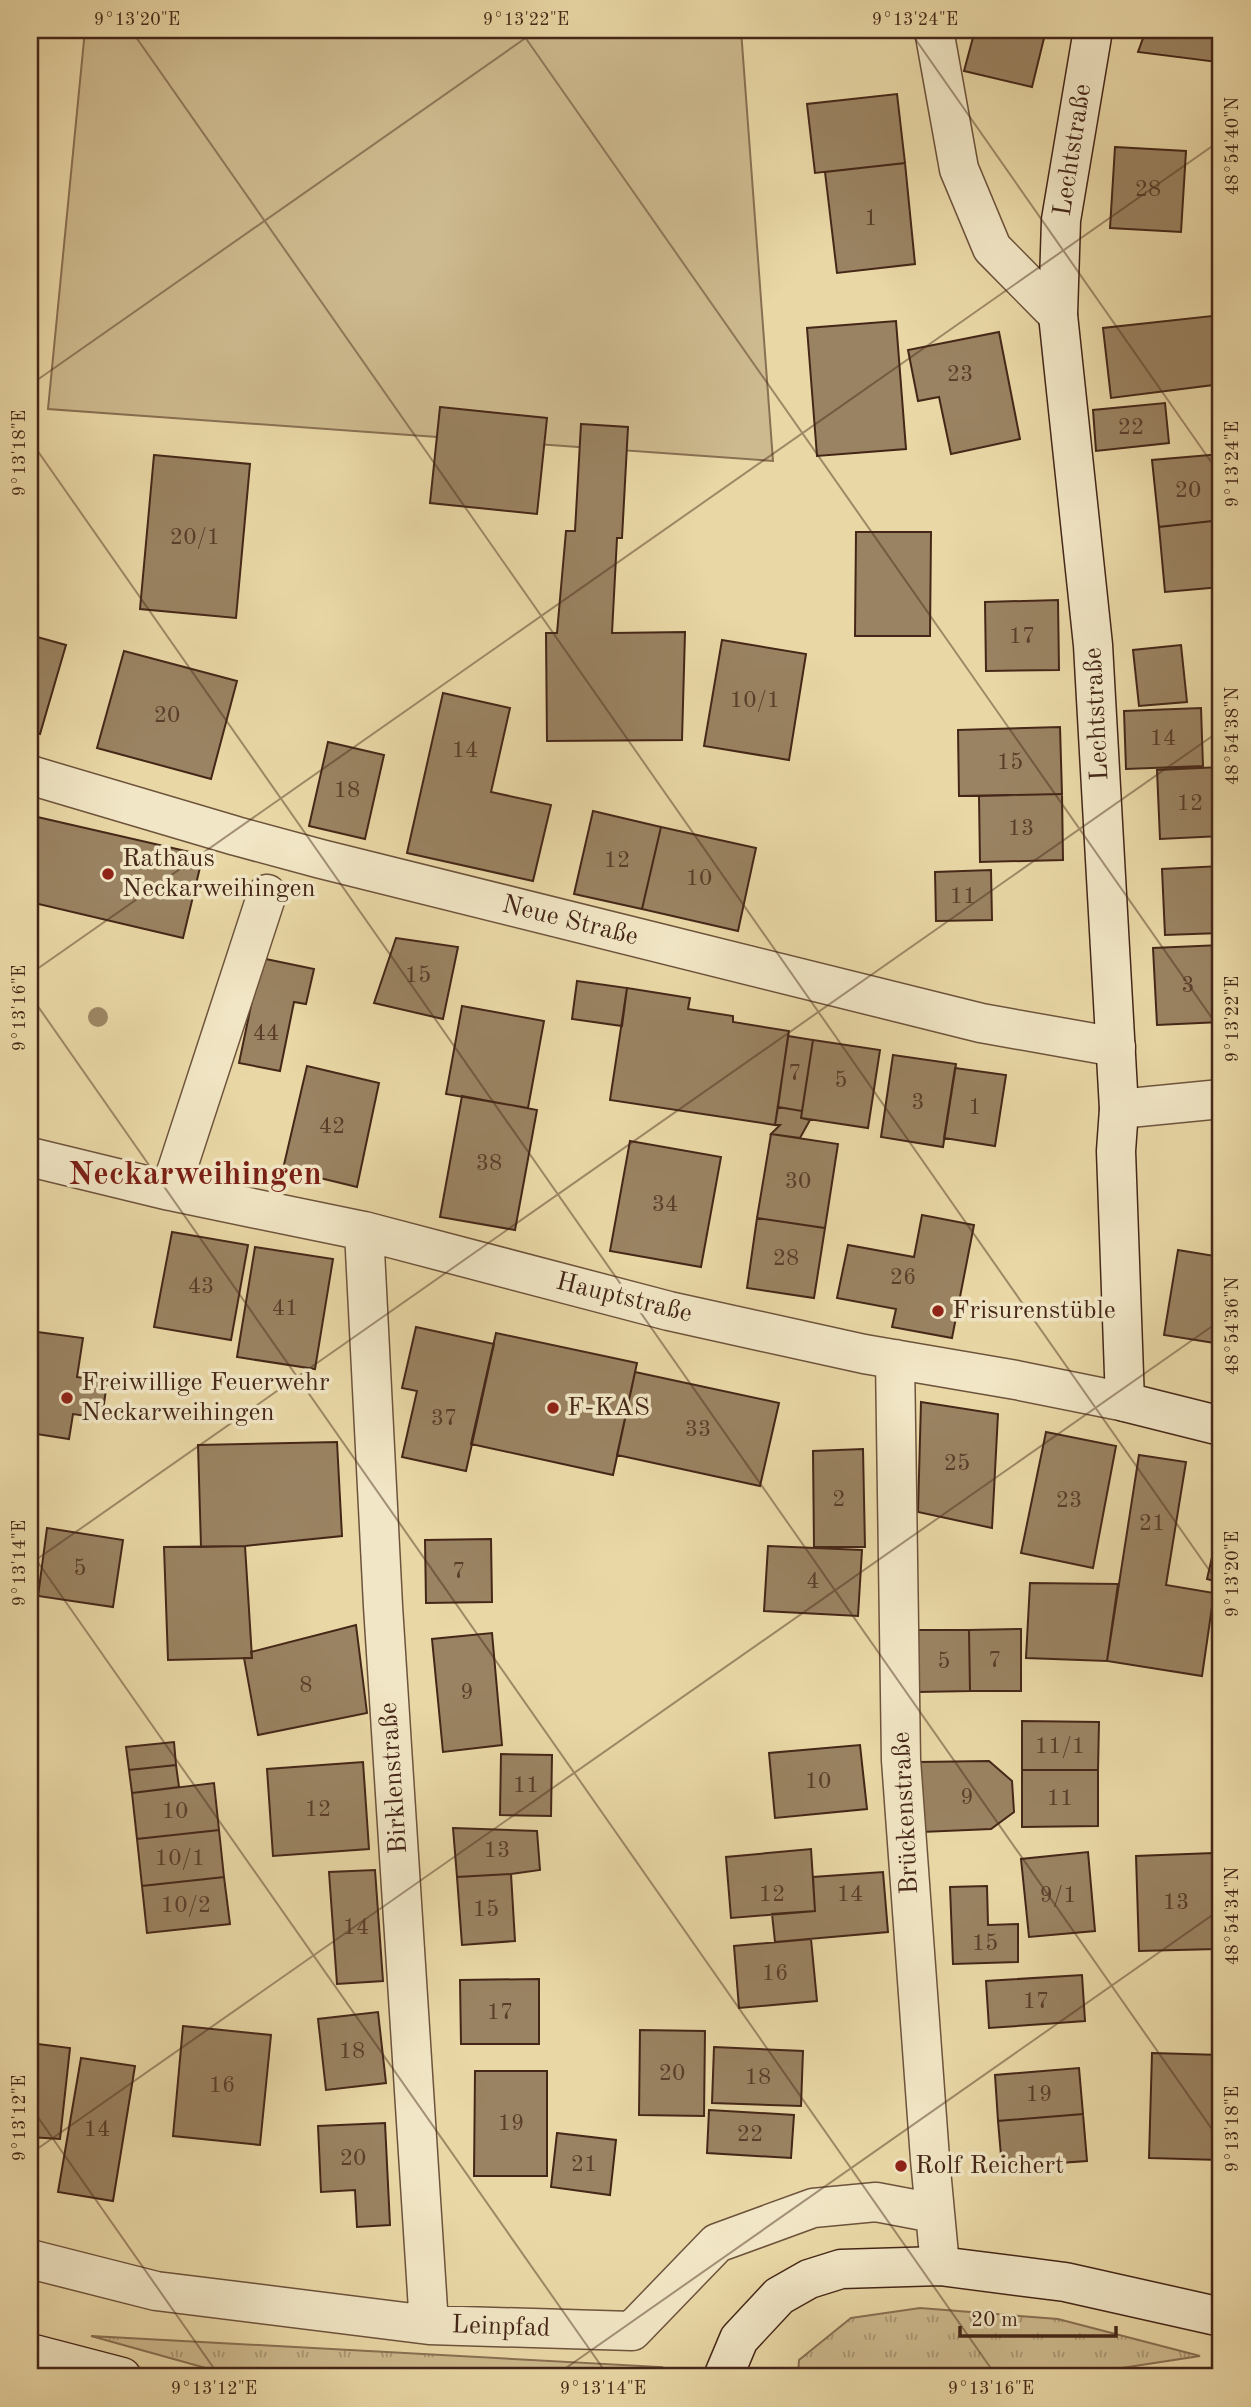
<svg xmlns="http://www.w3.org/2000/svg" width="1251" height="2407" viewBox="0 0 1251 2407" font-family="'Old Standard TT',serif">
<defs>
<pattern id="grass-tufts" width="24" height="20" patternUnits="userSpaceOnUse" patternTransform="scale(1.75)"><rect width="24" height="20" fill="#cdba8e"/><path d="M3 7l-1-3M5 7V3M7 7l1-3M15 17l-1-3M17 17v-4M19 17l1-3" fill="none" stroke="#a89773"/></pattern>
</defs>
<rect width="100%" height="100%" fill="#e9d8a6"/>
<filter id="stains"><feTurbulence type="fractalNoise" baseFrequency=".00286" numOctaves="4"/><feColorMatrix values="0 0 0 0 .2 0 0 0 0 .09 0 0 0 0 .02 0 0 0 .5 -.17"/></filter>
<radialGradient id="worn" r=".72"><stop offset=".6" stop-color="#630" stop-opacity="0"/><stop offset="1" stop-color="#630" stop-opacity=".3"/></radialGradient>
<path fill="url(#grass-tufts)" stroke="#897053" stroke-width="2" d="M920,2308L1058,2319L1200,2356L1063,2377H798L799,2360L851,2318Z
M91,2336L661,2367L650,2377H238Z"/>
<path fill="#cdba8e" stroke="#897053" stroke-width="2" d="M85,30H741L773,461L48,409Z"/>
<path fill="#9a8362" stroke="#452718" stroke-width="2" d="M975,30H1046L1032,87L964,71Z
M1146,30H1221L1217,62L1138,52Z
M897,94L905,163L815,173L807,104Z
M1115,147L1186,151L1181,232L1110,228Z
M905,163L915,264L837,273L825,172Z
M1221,315V384L1111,398L1103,328Z
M896,321L906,449L817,456L807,328Z
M999,332L1020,439L951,454L939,397L918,401L908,350Z
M1165,403L1169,443L1096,451L1093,410Z
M440,407L547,418L537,514L430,503Z
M581,424L628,427L622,538H617L612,633L685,632L682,740L547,741L546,633H557L566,531H575Z
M1221,454V520L1159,527L1152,460Z
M154,455L250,464L236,618L140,609Z
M1221,520V587L1165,592L1159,527Z
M856,532H931L930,636H855Z
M1058,600L1059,670L986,671L985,602Z
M30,635L66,645L40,734L30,731Z
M722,640L806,654L789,760L704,746Z
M1181,645L1187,702L1139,706L1133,650Z
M124,651L237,681L211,779L97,748Z
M443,693L510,708L491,792L551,805L533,881L407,853Z
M1201,708L1203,766L1126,769L1124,711Z
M1060,727L1062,794L959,796L958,730Z
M328,742L384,755L365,839L309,826Z
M1221,767V836L1160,839L1157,770Z
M1062,794L1063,860L980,862L979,796Z
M593,811L661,827L642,909L574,894Z
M33,816L203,855L183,938L30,902V831Z
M661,827L756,848L738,931L642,909Z
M1221,866V933L1165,935L1162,869Z
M991,870L992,920L936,921L935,872Z
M396,938L458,947L443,1019L374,1003Z
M1221,945V1022L1157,1025L1153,948Z
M261,958L314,969L306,1004L294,1002L280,1071L239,1063Z
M577,981L627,988L622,1026L572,1019Z
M627,988L690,998L688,1009L733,1016V1022L789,1031L775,1125L610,1100Z
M462,1006L544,1021L528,1108L446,1094Z
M788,1036L813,1040L802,1111L778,1107Z
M813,1040L880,1050L868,1128L801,1118Z
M893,1055L956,1064L943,1147L881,1137Z
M307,1066L379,1083L357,1187L283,1169Z
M955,1068L1006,1075L995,1146L944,1138Z
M462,1096L537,1110L515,1230L440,1217Z
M778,1107L802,1111L801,1118L810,1120L800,1138L771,1134L780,1125H775Z
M771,1134L838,1144L825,1228L757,1218Z
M630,1141L721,1157L701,1267L610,1251Z
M922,1215L974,1225L952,1338L892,1327L896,1309L837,1298L848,1245L914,1257Z
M757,1218L825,1228L814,1298L747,1288Z
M172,1232L248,1245L231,1340L154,1327Z
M255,1247L333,1259L315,1369L237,1357Z
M1178,1250L1221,1257V1344L1164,1335Z
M416,1327L494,1344L466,1471L402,1457L417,1391L402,1388Z
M30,1331L83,1338L77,1377L107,1382L102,1418L73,1414L69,1439L30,1433Z
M496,1333L637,1363L613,1475L471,1444Z
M635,1372L779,1403L760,1486L617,1455Z
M921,1402L998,1414L992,1528L918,1512Z
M1046,1432L1116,1446L1093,1568L1021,1553Z
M337,1442L342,1536L245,1546L201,1547L198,1445Z
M863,1449L865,1547H814L813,1451Z
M1139,1455L1186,1462L1166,1585L1214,1593L1202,1676L1107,1661Z
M1221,1518V1583L1207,1579Z
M47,1528L123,1540L113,1607L38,1596Z
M491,1539L492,1602L426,1603L425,1540Z
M245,1546L252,1658L168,1660L164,1547Z
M768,1546L862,1550L858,1616L764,1611Z
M1030,1583L1118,1584L1107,1661L1026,1658Z
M356,1625L367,1713L258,1735L244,1658H252L251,1652Z
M1021,1629V1691H970L969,1630Z
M918,1630H969L970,1691L918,1692Z
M492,1633L502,1745L443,1752L432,1639Z
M1022,1721L1099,1722L1098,1770H1022Z
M174,1742L176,1765L129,1770L126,1747Z
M860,1745L867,1809L775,1818L769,1753Z
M501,1754L552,1755L551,1816L500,1815Z
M989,1761L1012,1781L1014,1812L991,1829L922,1832L919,1762Z
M363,1762L369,1849L273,1856L267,1769Z
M176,1765L179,1787L132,1793L129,1770Z
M1022,1770H1098V1826L1022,1827Z
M214,1783L219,1830L137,1839L132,1793Z
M453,1828L537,1831L540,1870L511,1874L457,1877Z
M219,1830L224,1877L142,1886L137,1839Z
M811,1849L815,1911L731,1918L726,1857Z
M1088,1852L1095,1931L1029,1937L1021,1859Z
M1213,1853L1216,1949L1139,1951L1136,1856Z
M375,1870L383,1981L337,1984L329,1872Z
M883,1872L888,1932L775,1942L772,1914L815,1911L813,1877Z
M511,1874L515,1941L462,1945L457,1877Z
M224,1877L230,1924L147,1933L142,1886Z
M987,1886L988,1925L1018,1924V1962L953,1964L950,1887Z
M811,1939L817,2001L739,2008L734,1946Z
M1082,1975L1085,2021L989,2028L986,1981Z
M539,1979V2044H461L460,1980Z
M378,2012L386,2083L326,2090L318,2019Z
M183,2026L271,2035L260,2145L173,2136Z
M640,2030L705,2031L704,2116L639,2115Z
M30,2043L70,2048L60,2139L30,2137Z
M714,2047L803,2051L801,2106L712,2103Z
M1152,2053L1221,2055V2160L1149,2158Z
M81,2058L135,2066L113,2201L58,2192Z
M1079,2068L1083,2114L998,2121L995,2075Z
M475,2071H547V2176H474Z
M709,2110L794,2115L791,2158L707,2153Z
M1083,2114L1087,2161L1002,2167L998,2121Z
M385,2123L390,2225L357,2227L355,2190L321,2192L318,2126Z
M557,2133L616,2140L610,2195L551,2187Z"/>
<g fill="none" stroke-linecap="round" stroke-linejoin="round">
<g stroke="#6e533c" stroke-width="41">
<path id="street" d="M934,30L959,169L992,248L1058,315
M30,775L236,836L321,859L981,1023L1116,1047
M1119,1109L1221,1099
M30,1157L170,1191L364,1231L669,1311L864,1354L1016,1380L1125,1402
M170,1191L267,894
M364,1231L383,1606L429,2325
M895,1359L901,1760L930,2159L940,2266
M30,2259L156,2291L429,2325L632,2331L717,2243L813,2208L876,2202L934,2213"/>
</g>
<g stroke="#452718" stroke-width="41">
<path id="secondary" d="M1093,30L1061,220L1058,315L1093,645L1119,1109L1116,1151L1125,1402L1221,1426
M30,2353L122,2377
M723,2377L739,2339L779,2296L809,2279L841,2269L940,2266L1065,2282L1221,2317"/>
</g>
<use href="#street" stroke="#f1e6c5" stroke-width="38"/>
<use href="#secondary" stroke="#f1e6c5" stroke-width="38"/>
</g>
<circle fill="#9e8765" cx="98" cy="1017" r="10"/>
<path fill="none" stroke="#452718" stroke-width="2" stroke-opacity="0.45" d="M131,30L1221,1587M520,30L1221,1031M909,30L1221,476M30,385L537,30M30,440L1221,2142M30,974L1221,140M30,995L997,2377M30,1551L609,2377M30,1564L1221,730M30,2106L220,2377M30,2154L1221,1320M553,2377L1221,1909"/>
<g fill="#8f2418" stroke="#f1e6c5" stroke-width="2.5">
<circle cx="108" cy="874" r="7"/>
<circle cx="938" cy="1311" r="7"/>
<circle cx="67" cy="1398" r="7"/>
<circle cx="553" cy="1408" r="7"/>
<circle cx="901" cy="2166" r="7"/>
</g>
<g text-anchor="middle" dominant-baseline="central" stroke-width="7" stroke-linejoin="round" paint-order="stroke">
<g font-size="23" fill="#5a3e2a">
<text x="1148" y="189">28</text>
<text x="871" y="218">1</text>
<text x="960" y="374">23</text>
<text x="1131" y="427">22</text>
<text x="1188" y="490">20</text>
<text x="195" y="537">20/1</text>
<text x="1022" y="636">17</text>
<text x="755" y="700">10/1</text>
<text x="167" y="715">20</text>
<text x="1163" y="738">14</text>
<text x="465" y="750">14</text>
<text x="1010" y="762">15</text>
<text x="347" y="790">18</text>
<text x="1190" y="803">12</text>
<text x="1021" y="828">13</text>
<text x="617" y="860">12</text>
<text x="699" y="878">10</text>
<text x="963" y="896">11</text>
<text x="418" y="975">15</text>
<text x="1188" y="985">3</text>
<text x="266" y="1033">44</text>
<text x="795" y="1073">7</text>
<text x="841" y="1080">5</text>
<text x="918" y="1102">3</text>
<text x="975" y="1107">1</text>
<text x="332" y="1126">42</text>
<text x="489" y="1163">38</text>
<text x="798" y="1181">30</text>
<text x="665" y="1204">34</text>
<text x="786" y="1258">28</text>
<text x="903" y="1277">26</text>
<text x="201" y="1286">43</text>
<text x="285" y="1308">41</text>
<text x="444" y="1418">37</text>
<text x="698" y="1429">33</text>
<text x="957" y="1463">25</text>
<text x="839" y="1499">2</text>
<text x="1069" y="1500">23</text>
<text x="1152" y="1523">21</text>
<text x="80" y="1568">5</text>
<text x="459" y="1571">7</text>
<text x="813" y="1581">4</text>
<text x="995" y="1660">7</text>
<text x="944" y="1661">5</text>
<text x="306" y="1685">8</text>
<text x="467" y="1692">9</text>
<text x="1060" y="1746">11/1</text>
<text x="818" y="1781">10</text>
<text x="526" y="1785">11</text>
<text x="967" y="1797">9</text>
<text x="1060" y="1798">11</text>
<text x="318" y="1809">12</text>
<text x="175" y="1811">10</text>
<text x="497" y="1850">13</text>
<text x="180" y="1858">10/1</text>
<text x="772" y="1894">12</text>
<text x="850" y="1894">14</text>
<text x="1058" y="1895">9/1</text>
<text x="1176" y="1902">13</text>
<text x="186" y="1905">10/2</text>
<text x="486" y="1909">15</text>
<text x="356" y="1927">14</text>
<text x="985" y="1943">15</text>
<text x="775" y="1973">16</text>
<text x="1036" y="2001">17</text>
<text x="500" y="2012">17</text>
<text x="352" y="2051">18</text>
<text x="672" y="2073">20</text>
<text x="758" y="2077">18</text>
<text x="222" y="2085">16</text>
<text x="1039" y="2094">19</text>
<text x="511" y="2123">19</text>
<text x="97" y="2129">14</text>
<text x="750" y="2134">22</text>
<text x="353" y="2158">20</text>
<text x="584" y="2164">21</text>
</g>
<g font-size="26" fill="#452718" stroke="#f1e6c5">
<text transform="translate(1073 150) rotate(-81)">Lechtstraße</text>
<text transform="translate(1097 714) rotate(-93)">Lechtstraße</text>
<text transform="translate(570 921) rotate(14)">Neue Straße</text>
<text transform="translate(624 1298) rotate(14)">Hauptstraße</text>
<text transform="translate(394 1778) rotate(-94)">Birklenstraße</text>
<text transform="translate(906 1813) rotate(-93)">Brückenstraße</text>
<text transform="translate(501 2327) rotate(2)">Leinpfad</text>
</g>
<g font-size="26" fill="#452718" stroke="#f1e6c5" text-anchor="start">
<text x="122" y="859">Rathaus<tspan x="122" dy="30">Neckarweihingen</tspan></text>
<text x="952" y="1311">Frisurenstüble</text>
<text x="81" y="1383">Freiwillige Feuerwehr<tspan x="81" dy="30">Neckarweihingen</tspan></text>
<text x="567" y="1408">F-KAS</text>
<text x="915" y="2166">Rolf Reichert</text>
</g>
<g font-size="33" font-weight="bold" fill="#7a1f14" stroke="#f1e6c5">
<text x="195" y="1175">Neckarweihingen</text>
</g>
</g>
<rect width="1251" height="2407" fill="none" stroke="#e9d8a6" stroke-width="77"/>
<path d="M960 2326v10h156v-10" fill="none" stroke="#452718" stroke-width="3.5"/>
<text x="971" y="2326" font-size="21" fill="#452718" stroke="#f1e6c5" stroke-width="5" paint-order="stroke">20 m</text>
<rect x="38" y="38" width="1174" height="2330" fill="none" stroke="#452718" stroke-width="2.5"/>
<g font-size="18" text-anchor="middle" fill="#452718">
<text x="137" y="25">9°13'20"E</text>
<text x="526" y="25">9°13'22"E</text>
<text x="915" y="25">9°13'24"E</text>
<text transform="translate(1232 146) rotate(-90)" y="6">48°54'40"N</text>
<text transform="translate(19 453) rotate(-90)" y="6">9°13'18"E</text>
<text transform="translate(1232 464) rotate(-90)" y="6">9°13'24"E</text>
<text transform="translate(1232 736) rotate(-90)" y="6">48°54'38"N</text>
<text transform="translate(19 1008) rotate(-90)" y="6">9°13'16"E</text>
<text transform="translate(1232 1019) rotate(-90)" y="6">9°13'22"E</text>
<text transform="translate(1232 1326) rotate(-90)" y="6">48°54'36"N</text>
<text transform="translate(19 1563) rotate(-90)" y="6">9°13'14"E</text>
<text transform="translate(1232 1574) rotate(-90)" y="6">9°13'20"E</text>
<text transform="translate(1232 1916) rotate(-90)" y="6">48°54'34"N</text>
<text transform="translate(19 2118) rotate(-90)" y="6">9°13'12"E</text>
<text transform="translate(1232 2129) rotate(-90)" y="6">9°13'18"E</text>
<text x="214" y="2394">9°13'12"E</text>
<text x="603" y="2394">9°13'14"E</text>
<text x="991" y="2394">9°13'16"E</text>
</g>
<rect width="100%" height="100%" filter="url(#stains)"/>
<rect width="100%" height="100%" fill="url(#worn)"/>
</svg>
